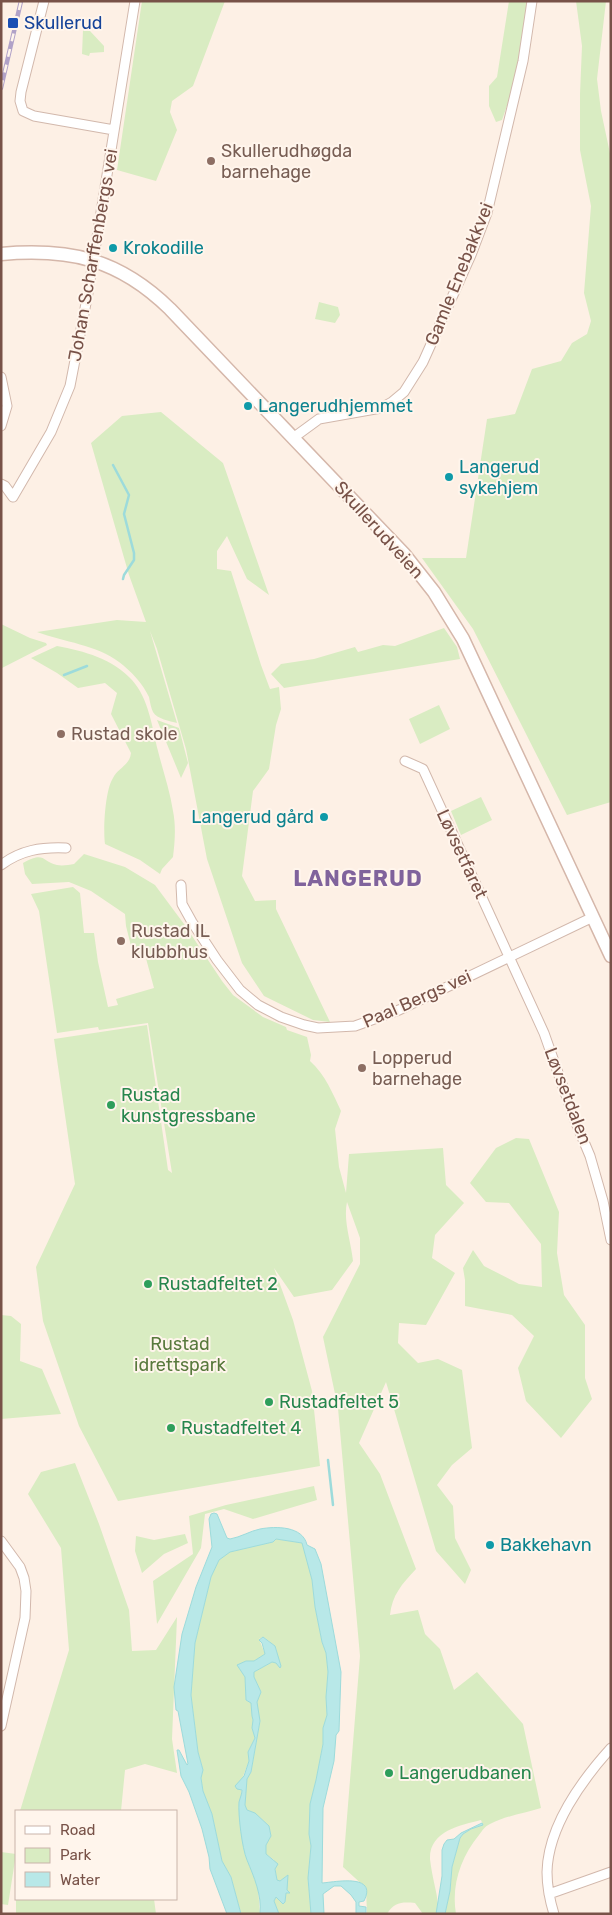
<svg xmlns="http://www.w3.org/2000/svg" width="612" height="1915" viewBox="0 0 612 1915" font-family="Rubik,sans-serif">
<rect width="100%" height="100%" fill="#fdf0e5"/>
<path fill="#d9ecc2" d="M142,1H225L193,86L172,101L170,112L177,130L156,181L117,170Z
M509,1H529L518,74L502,120L496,122L489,106V86L497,77Z
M576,1H606L597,79L601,111L611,158V802L567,815L473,629L422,558H466L487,419L515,414L532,369L561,361L572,343L587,334L591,321L584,293L591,206L580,150V94L582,46Z
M83,30L90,31L104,46V52L90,53L89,56L82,54Z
M319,302L338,307L340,315L335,323L315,319Z
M161,412L223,463L269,595L247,579L227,536L217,551V569L231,571L261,665L270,689L279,687L281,709L276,725L269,769L253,791L242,876L255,901L276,900V909L330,1022L313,1020L264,996L242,963L207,859L186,749L157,649L150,631L177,723C170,721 157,719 153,712C151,708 150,702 149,697C143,684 131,671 119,662C97,645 64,642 37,632L117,620L146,622L129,575L91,443L122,416Z
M1,624L30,638L46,643L47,645L2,668Z
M444,628L457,647L460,659L284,688L271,674L281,664L314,659L355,647L358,652L383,645L395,646Z
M57,646C84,651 113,659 132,680C149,699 152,727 158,751C163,771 170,791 173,811C176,826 175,841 173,857L162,869L160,874L140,860L105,844C103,830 105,790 113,778C118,768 130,765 131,753L111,714L117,693L105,683L78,688L57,673L31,658Z
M439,705L450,729L420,744L409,719Z
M157,720L179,728L188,763L181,778Z
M481,797L492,820L461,835L451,811Z
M84,854L125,867L155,885L184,924L222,981L233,995L263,1017L286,1027L287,1030L307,1037L311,1055L310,1061C325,1074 333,1094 341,1111L335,1129L339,1167L346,1193L349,1154L443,1148L446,1185L464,1203L435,1235L432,1258L455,1273L426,1325L399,1323L398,1343L418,1363L438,1359L462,1370L472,1448L452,1465L437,1485L453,1506L455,1538L471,1570L465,1584L436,1551L386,1382L359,1443L380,1474L416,1569C402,1584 392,1595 390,1615L418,1610L425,1634L440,1649L454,1690L477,1672L523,1724L541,1808C525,1813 505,1816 490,1824C485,1826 482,1831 479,1835C461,1857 451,1885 456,1914H445L450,1890L452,1867L460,1838L463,1834L471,1829L483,1825L481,1820C461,1825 429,1831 430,1859C431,1868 433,1878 435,1887C437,1896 439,1904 436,1914H423L415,1903C402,1902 394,1902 387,1914H367L366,1888L343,1867L360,1656L338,1408L323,1337L360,1264V1238L347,1202C343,1221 351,1241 353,1261L332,1290L294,1297L274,1268L293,1320L312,1391L320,1466L118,1501L79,1426L43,1321L36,1267L75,1184L54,1039L147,1025L168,1170L172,1173L148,1023L99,1030L98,1027L57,1033L39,911L31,894L73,887L80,893L84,933H94L98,962L108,1007L118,1005L116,999L154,988L144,951L133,954L126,926L125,914L91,891L69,882L32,884L25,874L23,863C45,851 41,861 57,865C62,866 69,865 74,864Z
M516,1138L529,1139L559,1212L557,1253L564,1295L585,1325V1378L592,1399L561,1438L526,1401L518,1368L534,1336L512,1315L465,1306V1280L463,1268L473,1250L484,1266L519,1284L542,1287L541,1244L509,1203L486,1202L470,1183L496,1148Z
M1,1315L11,1316L21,1324L20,1361L42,1369L61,1414L1,1419Z
M75,1463L99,1524L129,1610L132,1651L156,1650L177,1617L172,1739L177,1773L145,1764L125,1770L121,1811H20L69,1650L61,1548L28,1494L41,1472Z
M314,1486L317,1500L253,1519L224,1509L205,1514L201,1548L157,1624L153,1581L193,1554L189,1516L226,1505Z
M185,1534L188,1543L164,1554L142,1573L135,1551L136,1536L154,1540Z
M276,1539L303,1543L312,1580L315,1607L322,1642L326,1653L328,1672L326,1697L327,1715L323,1728V1744L316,1780L310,1804L309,1834L311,1846L308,1878L311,1914H279L274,1901L276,1897L282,1903L285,1902L288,1875L280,1881H277L274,1860L266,1854V1845L271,1836L269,1826L255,1813L247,1810L245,1805L247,1779L251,1772L260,1721L256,1704L261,1692L254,1677V1672L272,1662L276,1663C280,1649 274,1644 263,1637L259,1639L265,1654L254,1661H246L238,1665L245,1677L246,1700L251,1703L252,1716L253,1720L252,1728L255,1738L248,1752L249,1761L242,1779L240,1821L247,1859L251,1868L258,1888L260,1914H241L231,1877L222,1861L212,1814L203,1791L201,1778L203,1770L198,1752L191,1695L195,1643L211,1577L219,1560L229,1552L273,1542Z
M1,1852L16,1854L8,1905L1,1904Z
M16,1899H154L156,1914H16Z"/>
<path fill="#b8e8e8" stroke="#9ddbdb" d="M214,1513L217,1514L227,1538L230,1539C241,1537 250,1531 260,1529C276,1526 303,1526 307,1545L315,1549L321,1564L341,1672L339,1731L336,1735L334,1761L323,1808L322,1883C335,1882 378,1873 364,1901L359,1902V1906L366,1907V1914H356V1902L351,1895L341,1886H334L323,1894L324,1914H311L308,1878L311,1846L309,1834L310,1804L316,1780L323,1744V1728L327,1715L326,1697L328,1672L326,1653L322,1642L315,1607L312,1580L302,1543L276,1539L273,1542L230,1552L219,1560L211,1577L195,1643L191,1695L198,1752L203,1770L201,1778L203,1791L212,1814L222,1861L231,1877L241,1914H227L210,1869L209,1857L202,1829L189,1792L181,1776L177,1750H179L187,1765L188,1764L178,1711L176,1710L174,1687L182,1634L196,1587L212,1547L209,1519L211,1514Z
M263,1637L275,1646L281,1666L280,1668L276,1663L272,1662L254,1672V1677L261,1692L257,1702L260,1721L251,1772L247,1779L245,1805L247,1810L255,1813L269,1826L271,1836L266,1845V1854L278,1864L275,1869L277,1880L280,1881L288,1875L287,1890L290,1893H286L285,1902L283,1904L276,1897L274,1901L279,1914H260C262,1895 254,1877 247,1860C242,1848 238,1815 239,1802C240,1798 242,1794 242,1790L237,1789L235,1786L244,1776L249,1761L248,1752L255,1738L252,1728L253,1720L252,1716L251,1703L246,1700L245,1677L237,1665L246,1661H254L265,1654L262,1643L259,1640Z
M482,1823L483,1825L471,1829L463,1834L460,1838L452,1867L450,1891L445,1914H436L442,1876V1850L444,1844L447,1840L454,1839L461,1833Z"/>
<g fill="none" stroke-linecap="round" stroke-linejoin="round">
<path stroke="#9ddbdb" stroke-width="2.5" d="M113,465L129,495L124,514L134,553V560L124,575L123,579
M64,675L87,666
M328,1460L333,1505"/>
<g stroke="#d2b8ac" stroke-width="11">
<path id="street" d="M44,1L21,92L20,101L23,111L34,116L114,130
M1,377L7,406L1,426
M293,438L319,419L381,408L392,402L404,392L423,362L471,255L487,213L523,61L532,1
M1,484L5,486L13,497L51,432L70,386L88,293L135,1
M405,761L423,769L544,1033L574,1118L590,1156L603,1201L611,1240
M1,865C21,850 41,847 66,848
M181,885L182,904L192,922L217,960L240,990L258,1005L281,1017L304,1025L318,1028L355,1026L399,1010L593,917
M1,1541L20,1567L24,1578L26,1591L25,1618L1,1726
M549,1894L611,1872
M554,1914C550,1901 547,1886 547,1872C548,1827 582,1780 611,1748"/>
</g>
<g stroke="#d5b7aa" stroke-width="15">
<path id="secondary" d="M1,254C70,248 119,259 170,309L404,554L434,592L463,639L611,956"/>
</g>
<use href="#street" stroke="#fff" stroke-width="9"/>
<use href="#secondary" stroke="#fff" stroke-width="12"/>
<g stroke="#b1a2c8" stroke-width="4.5">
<path id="rail" d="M1,88L21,1"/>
</g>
<use href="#rail" stroke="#fff5ec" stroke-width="2.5" stroke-dasharray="8" stroke-linecap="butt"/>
</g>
<rect fill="#1a4fb4" stroke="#fff5ec" stroke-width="2" x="7" y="17" width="12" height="12" rx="2.5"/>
<g fill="#8d6e63" stroke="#fff5ec" stroke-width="2">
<circle cx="211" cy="161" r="5"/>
<circle cx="61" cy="734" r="5"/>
<circle cx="121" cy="941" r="5"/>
<circle cx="362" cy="1068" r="5"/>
</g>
<g fill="#0f9aa8" stroke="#fff5ec" stroke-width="2">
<circle cx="113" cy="248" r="5"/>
<circle cx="248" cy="406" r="5"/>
<circle cx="449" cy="477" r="5"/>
<circle cx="324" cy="817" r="5"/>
<circle cx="490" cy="1545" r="5"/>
</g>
<g fill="#2e9e5b" stroke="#fff5ec" stroke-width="2">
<circle cx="111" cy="1105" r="5"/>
<circle cx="148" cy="1284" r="5"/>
<circle cx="269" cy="1402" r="5"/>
<circle cx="171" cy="1428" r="5"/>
<circle cx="389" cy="1773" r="5"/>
</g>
<g text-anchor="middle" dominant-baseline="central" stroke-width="4" stroke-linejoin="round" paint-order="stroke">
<g font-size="18" fill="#164399" stroke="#fff5ec" text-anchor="start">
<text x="24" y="23">Skullerud</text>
</g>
<g font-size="18" fill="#785e54" stroke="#fff5ec" text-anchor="start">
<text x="221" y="151">Skullerudhøgda<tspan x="221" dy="21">barnehage</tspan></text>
<text x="71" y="734">Rustad skole</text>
<text x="131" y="931">Rustad IL<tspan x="131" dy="21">klubbhus</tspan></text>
<text x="372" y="1058">Lopperud<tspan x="372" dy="21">barnehage</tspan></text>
</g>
<g font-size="18" fill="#0d838f" stroke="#fff5ec" text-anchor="start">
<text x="123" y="248">Krokodille</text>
<text x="258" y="406">Langerudhjemmet</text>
<text x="459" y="467">Langerud<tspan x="459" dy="21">sykehjem</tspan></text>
<text x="314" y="817" text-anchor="end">Langerud gård</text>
<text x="500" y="1545">Bakkehavn</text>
</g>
<g font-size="18" fill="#785248" stroke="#fff5ec">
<text transform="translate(93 255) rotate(-80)">Johan Scharffenbergs vei</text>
<text transform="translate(459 274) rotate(-68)">Gamle Enebakkvei</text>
<text transform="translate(379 530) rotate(48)">Skullerudveien</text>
<text transform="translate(462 854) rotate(65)">Løvsetfaret</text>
<text transform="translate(417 999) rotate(-24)">Paal Bergs vei</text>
<text transform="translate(568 1096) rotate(69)">Løvsetdalen</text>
</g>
<g font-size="18" fill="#27864d" stroke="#fff5ec" text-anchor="start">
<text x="121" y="1095">Rustad<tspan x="121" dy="21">kunstgressbane</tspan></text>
<text x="158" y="1284">Rustadfeltet 2</text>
<text x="279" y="1402">Rustadfeltet 5</text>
<text x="181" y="1428">Rustadfeltet 4</text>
<text x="399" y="1773">Langerudbanen</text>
</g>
<g font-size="18" fill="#58793c" stroke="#fff5ec">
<text x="180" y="1344">Rustad<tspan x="180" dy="21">idrettspark</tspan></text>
</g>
<g font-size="22" font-weight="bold" letter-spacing="1" fill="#80639c" stroke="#fff5ec">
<text x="358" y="878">LANGERUD</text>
</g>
</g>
<rect width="612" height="1915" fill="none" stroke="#785248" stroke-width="5"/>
<rect x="15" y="1810" width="162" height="90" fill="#fff5ec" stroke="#c9b4aa"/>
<rect x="25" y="1826" width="25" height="8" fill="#ffffff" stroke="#c9b4aa"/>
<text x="60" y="1835" font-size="15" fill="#785248">Road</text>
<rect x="25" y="1848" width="25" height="15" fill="#d9ecc2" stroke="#c9b4aa"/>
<text x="60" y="1860" font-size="15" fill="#785248">Park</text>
<rect x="25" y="1872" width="25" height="15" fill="#b8e8e8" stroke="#c9b4aa"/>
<text x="60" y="1885" font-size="15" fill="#785248">Water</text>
</svg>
